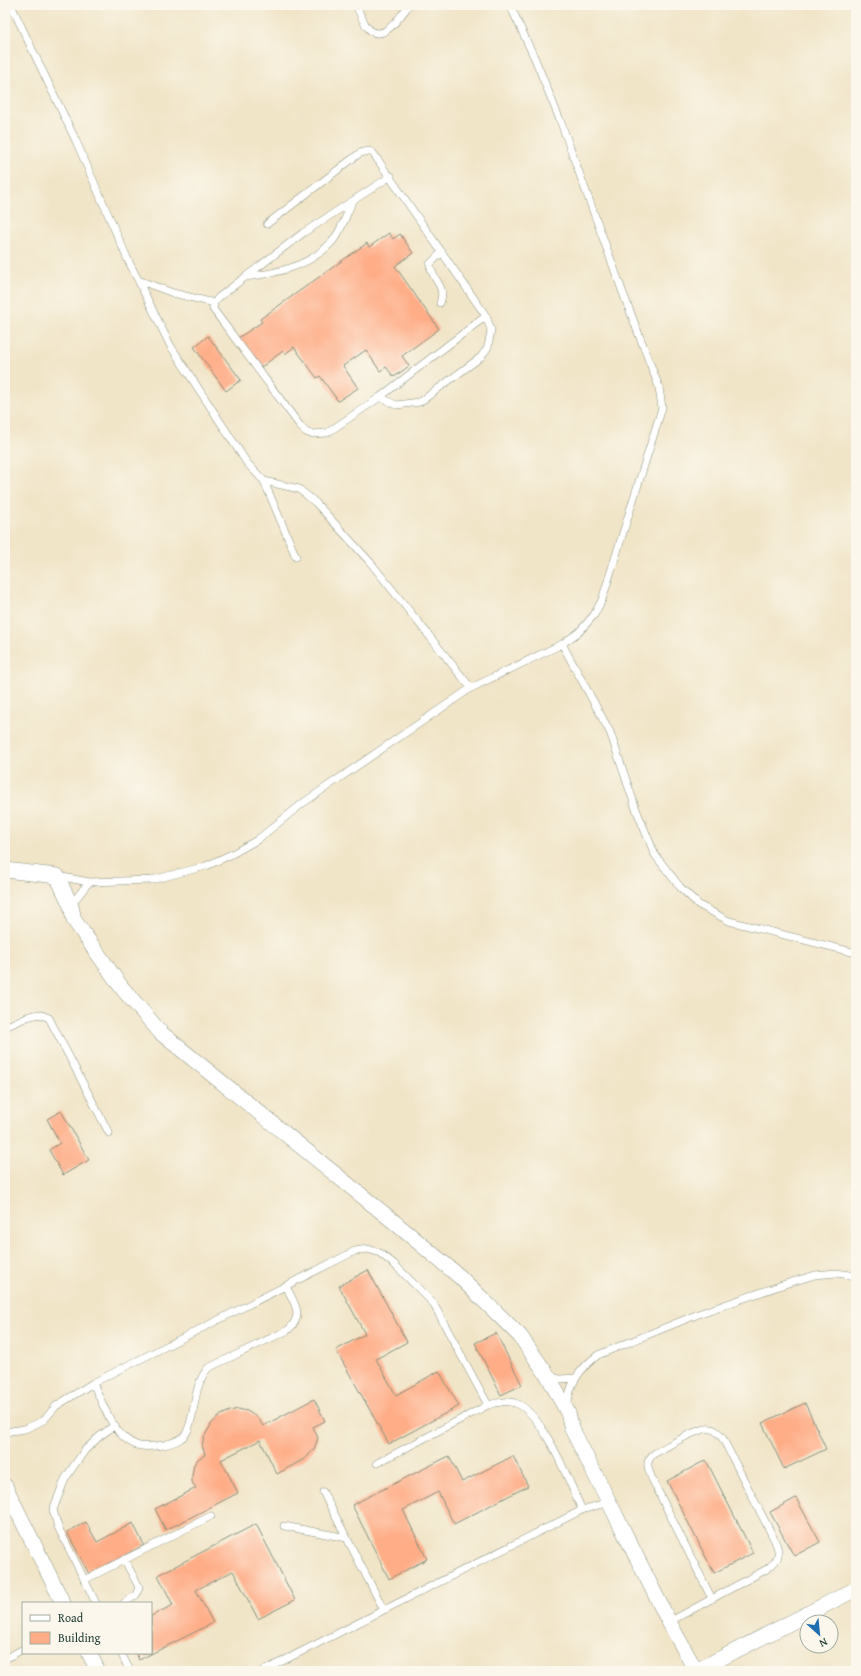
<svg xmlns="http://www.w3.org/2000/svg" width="861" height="1676" viewBox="0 0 861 1676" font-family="'Gentium Book Plus',serif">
<rect width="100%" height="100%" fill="#fbf7ec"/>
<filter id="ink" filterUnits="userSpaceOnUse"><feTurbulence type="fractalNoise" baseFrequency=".025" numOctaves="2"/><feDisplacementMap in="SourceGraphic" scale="8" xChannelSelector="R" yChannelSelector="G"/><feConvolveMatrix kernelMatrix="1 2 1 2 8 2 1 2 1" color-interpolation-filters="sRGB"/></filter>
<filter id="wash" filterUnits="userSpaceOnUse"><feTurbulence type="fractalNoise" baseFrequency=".012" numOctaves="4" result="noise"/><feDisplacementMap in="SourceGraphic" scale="16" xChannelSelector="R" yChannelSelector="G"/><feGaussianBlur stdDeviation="0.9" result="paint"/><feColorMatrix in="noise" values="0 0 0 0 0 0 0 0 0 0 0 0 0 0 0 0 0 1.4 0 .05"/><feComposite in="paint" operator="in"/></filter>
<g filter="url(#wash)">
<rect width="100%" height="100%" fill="#f1e5c8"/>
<g id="blocks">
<path fill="#fead87" d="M389,233L393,239L400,234L413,253L395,266L439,329L402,356L409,366L394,377L386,367L380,371L366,350L343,366L358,388L338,401L320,376L317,378L294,347L285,354L283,351L260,368L238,338L262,322L260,319L367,243L369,247Z
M208,336L241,380L226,391L194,347Z
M61,1111L89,1160L63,1175L49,1150L60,1143L47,1119Z
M368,1270L407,1342L376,1359L396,1395L439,1371L459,1406L389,1444L336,1350L365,1334L339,1286Z
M496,1333L522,1385L501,1395L475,1343Z
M314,1399L325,1421L313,1427L318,1438L314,1449L306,1458L277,1474L260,1440L221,1460L238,1493L166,1530L155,1509L196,1488L192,1482V1476L194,1464L198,1459L205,1455L202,1445L204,1437L212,1423L221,1415L230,1411L238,1409L247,1411L257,1417L263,1426Z
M805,1403L826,1449L784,1469L762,1423Z
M449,1456L462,1482L513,1456L528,1486L454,1524L438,1492L403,1510L427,1559L389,1579L352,1505Z
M706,1460L753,1553L714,1573L667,1481Z
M796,1498L820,1542L794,1556L770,1512Z
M86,1522L97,1542L133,1523L144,1545L89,1574L67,1532Z
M256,1524L295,1600L258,1619L233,1571L196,1590L213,1623L139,1660L136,1653H151V1616L173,1605L158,1575Z"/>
</g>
</g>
<g filter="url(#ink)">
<use href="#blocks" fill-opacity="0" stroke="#88917e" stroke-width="1"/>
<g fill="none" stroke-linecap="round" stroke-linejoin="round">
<g stroke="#88917e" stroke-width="8">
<path id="service" d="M11,5L76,141L128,260L138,280L173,293L214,303L219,297L303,233L391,176
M356,5C359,12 363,22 368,28C383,45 401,15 409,5
M246,277C277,273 308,267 331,243C341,232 346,216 352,202
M138,280L170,345L247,463L264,481L299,489L316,503L370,562L471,688
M214,303L213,309L301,427L306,432L311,434L327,433L380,397L486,316L373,153L369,151L360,153L267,224
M440,303C447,285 431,280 430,264L442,252
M380,397L396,405L420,402L481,357L488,347L491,330L486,316
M264,481L296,557
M562,644L610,732L636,809L655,855L680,887L699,905L729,921L856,953
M57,876L89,882L152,880L206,866L232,854L257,840L303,803L471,688L562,644L579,632L594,615L602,600L662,408L659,387L623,293L560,120L535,59L510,5
M71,905L89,882
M5,1027L27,1017L39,1014L49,1018L109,1133
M550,1376L560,1379L576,1378
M93,1383C103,1404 113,1436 136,1445C145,1448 155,1446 164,1445C172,1443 183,1440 187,1432C197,1410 192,1388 208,1368L288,1330C305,1315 294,1303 286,1286
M568,1405C568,1383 582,1367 598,1355L701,1313L785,1284L815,1275L836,1273L856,1276
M5,1433L11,1431L25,1429L44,1420L56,1406L93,1383L355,1251L368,1249L380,1253L394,1264L433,1303L488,1405
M377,1463L488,1405C497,1403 505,1400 515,1403C542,1410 571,1486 582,1510
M323,1492L384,1610
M284,1526L347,1538
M84,1580L211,1516
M96,1603L58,1527L53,1510L65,1479L73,1467L85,1450L100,1436L115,1425
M124,1603L136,1595L139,1587L124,1559
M669,1622L767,1569C780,1559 781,1554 774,1539L723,1439C719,1434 717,1430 711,1429C699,1426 667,1447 655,1453C644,1461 648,1468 652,1479L712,1599
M121,1653L130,1671
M5,1659L23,1649
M263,1671L582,1510L609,1502"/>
</g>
<g stroke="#88917e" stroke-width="16">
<path id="minor" d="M5,870L57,876L71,906L74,920L122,988L161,1033L393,1221L460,1277L520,1336L548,1376L568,1413L572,1429L609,1502L669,1622L696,1671
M5,1486L63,1603
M89,1653L98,1671
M696,1671L856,1589"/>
</g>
<use href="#service" stroke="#fff" stroke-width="7"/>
<use href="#minor" stroke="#fff" stroke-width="15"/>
</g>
</g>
<rect width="861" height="1676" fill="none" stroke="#fbf7ec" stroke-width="20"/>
<rect x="22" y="1602" width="130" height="52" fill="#fbf7ec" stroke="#a3ada2"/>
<rect x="30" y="1615" width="20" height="6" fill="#ffffff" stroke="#a3ada2"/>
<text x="58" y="1622" font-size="12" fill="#1f3d34">Road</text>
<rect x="30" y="1632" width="20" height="12" fill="#fead87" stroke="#a3ada2"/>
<text x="58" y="1642" font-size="12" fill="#1f3d34">Building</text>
<g transform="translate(819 1634) rotate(153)"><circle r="19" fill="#fbf7ec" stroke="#a3ada2"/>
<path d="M0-3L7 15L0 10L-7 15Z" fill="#1f6fb2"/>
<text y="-6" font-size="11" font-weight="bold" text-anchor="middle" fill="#1f3d34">N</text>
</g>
</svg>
